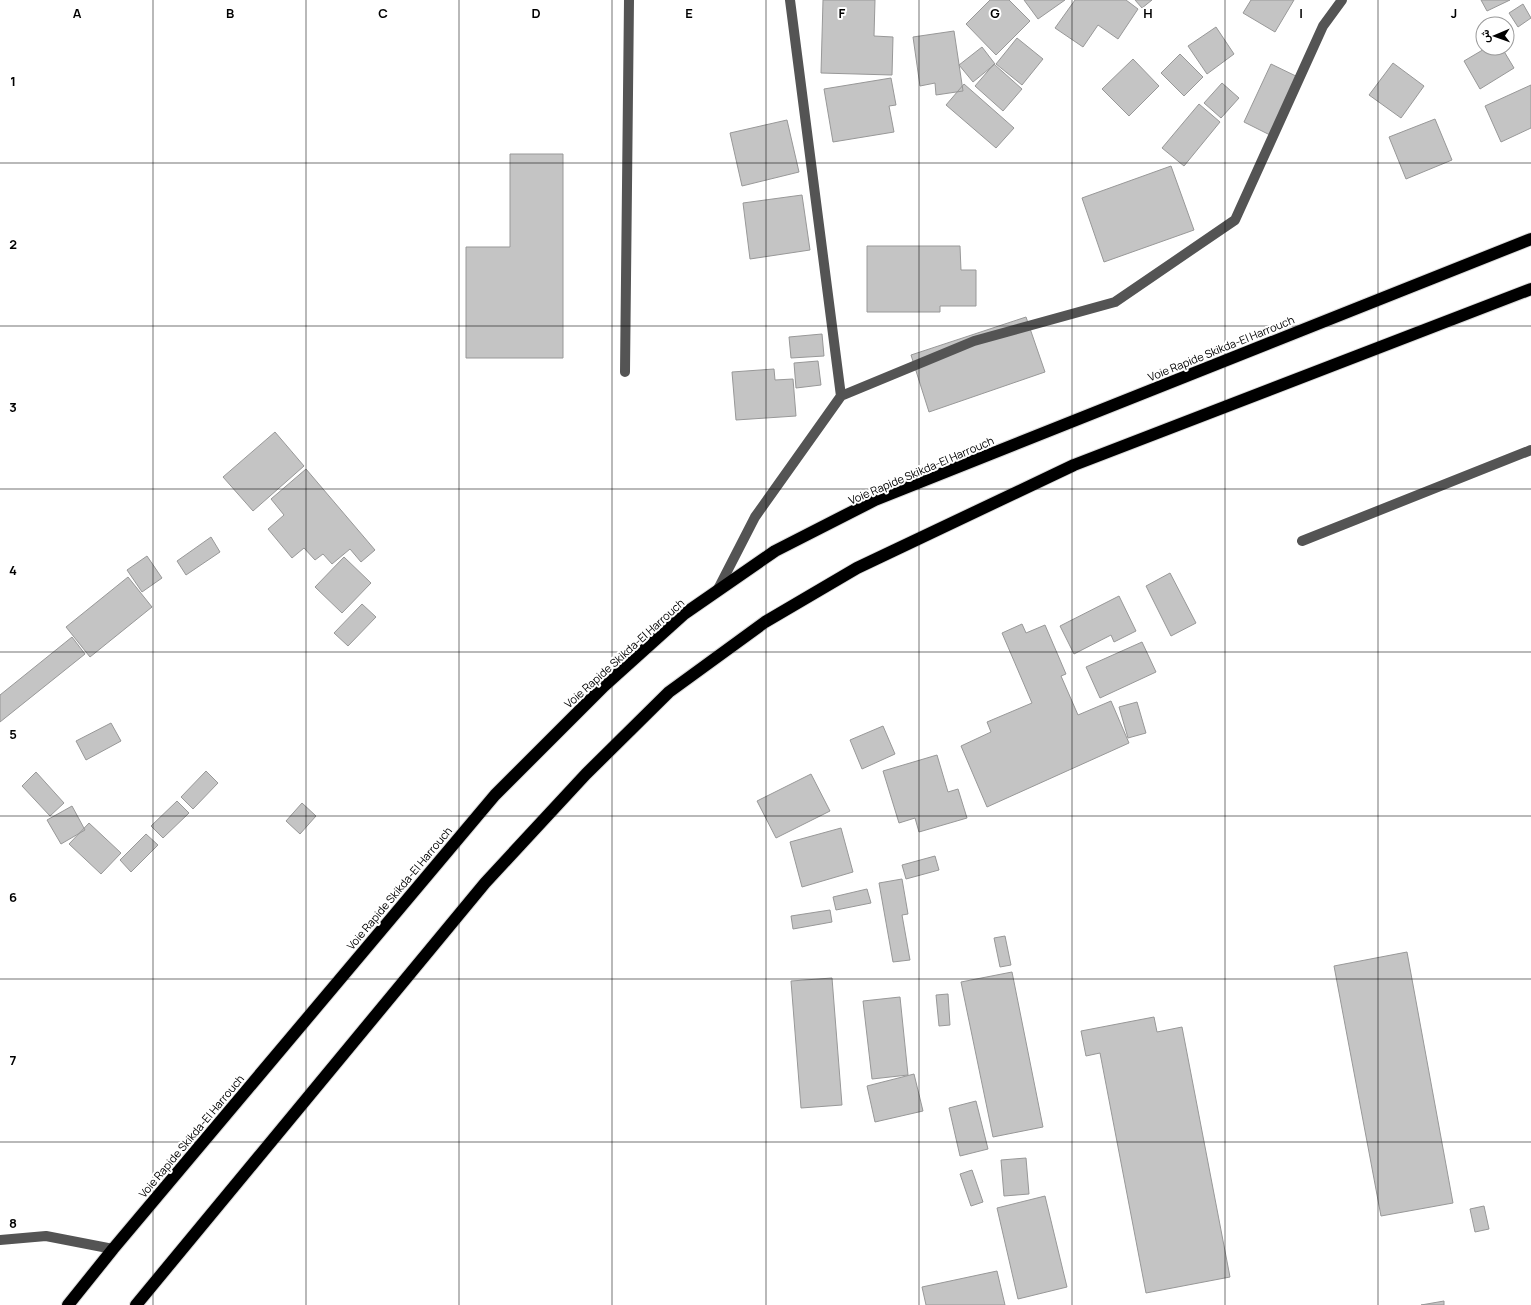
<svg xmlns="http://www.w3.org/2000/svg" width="1531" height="1305" viewBox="0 0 1531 1305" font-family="Manrope,Vazirmatn,sans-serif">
<rect width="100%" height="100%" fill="#fff"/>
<path fill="#c4c4c4" stroke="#989898" d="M823,0H875L874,36L893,37L892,75L821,73Z
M990,0H1009L1030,21L996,55L966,24Z
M1024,0H1065L1038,19Z
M1075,0H1126L1138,9L1118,39L1098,25L1083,47L1055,28Z
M1135,0H1152L1142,8Z
M1251,0H1294L1275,32L1243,13Z
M1481,0H1510L1487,11Z
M1523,4L1531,18L1518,27L1509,13Z
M1216,27L1234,54L1207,74L1188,46Z
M954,31L963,91L936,95L935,83L920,86L913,37Z
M1017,38L1043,59L1022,85L996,64Z
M982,47L995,64L973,82L959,65Z
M1486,48H1502L1514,68L1480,89L1464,61Z
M1180,54L1203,77L1184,96L1161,73Z
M1133,59L1159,86L1129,116L1102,89Z
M1393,63L1424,86L1401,118L1369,95Z
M994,64L1022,89L1003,111L975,86Z
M1271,64L1300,78L1272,136L1244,122Z
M891,78L896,105L889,106L894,132L833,142L824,89Z
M1222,83L1239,98L1221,118L1204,103Z
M964,84L1014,128L996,148L946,105Z
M1531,85V128L1501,142L1485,106Z
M1199,104L1220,122L1184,166L1162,148Z
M1435,119L1452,160L1406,179L1389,137Z
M787,120L799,172L742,186L730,133Z
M510,154H563V358H466V247H510Z
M1171,166L1194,230L1104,262L1082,198Z
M802,195L810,250L750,259L743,203Z
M867,246H960L961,270H976V306H940V312H867Z
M1026,317L1045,372L929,412L911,355Z
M822,334L824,356L791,358L789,337Z
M818,361L821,385L796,388L794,363Z
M774,369L775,380L793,379L796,416L736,420L732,372Z
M275,432L304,466L253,511L223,477Z
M306,469L375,550L361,562L350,549L332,564L323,554L315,560L304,548L292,558L268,529L284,515L271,499Z
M211,537L220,552L186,575L177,561Z
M147,556L162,578L142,592L127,570Z
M344,557L371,583L342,613L315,587Z
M1170,573L1196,623L1171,636L1146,586Z
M128,577L152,607L90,657L66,627Z
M1119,596L1136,631L1114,642L1111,635L1074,654L1060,626Z
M362,604L376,617L348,646L334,633Z
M1022,624L1026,633L1045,625L1066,674L1061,676L1078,715L1111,701L1129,743L987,807L961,746L991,732L987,722L1032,703L1002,633Z
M72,637L85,654L0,722V695Z
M1142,642L1156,672L1100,698L1086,667Z
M1137,702L1146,733L1128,738L1119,707Z
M111,723L121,741L86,760L76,741Z
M883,726L895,754L862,769L850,740Z
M937,755L948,792L958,789L967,818L919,832L915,818L899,823L883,771Z
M206,771L218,783L193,809L181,797Z
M36,772L64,803L50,816L22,786Z
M811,774L830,811L776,838L757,801Z
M177,801L189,813L163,838L151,826Z
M302,803L316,816L300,834L286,821Z
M72,806L85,830L61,844L47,820Z
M89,823L121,853L101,874L69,844Z
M841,828L853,872L802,887L790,842Z
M146,834L158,845L131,872L120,860Z
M935,856L939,870L906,879L902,865Z
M902,879L908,914L902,915L910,960L893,962L879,883Z
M867,889L871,903L836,910L833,897Z
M830,910L832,922L793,929L791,916Z
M1005,936L1011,965L1000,967L994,938Z
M1407,952L1453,1203L1381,1216L1334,966Z
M1012,972L1043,1127L993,1137L961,982Z
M832,978L842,1105L801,1108L791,981Z
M948,994L950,1025L939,1026L936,995Z
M900,997L908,1075L872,1079L863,1001Z
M1154,1017L1157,1032L1182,1027L1230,1277L1146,1293L1100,1053L1086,1056L1081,1031Z
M914,1074L923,1111L875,1122L867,1086Z
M976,1101L988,1149L960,1156L949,1108Z
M1026,1158L1029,1194L1004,1196L1001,1160Z
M972,1170L983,1202L971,1206L960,1174Z
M1045,1196L1067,1287L1018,1299L997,1208Z
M1484,1206L1489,1229L1475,1232L1470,1209Z
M997,1271L1005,1305H926L922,1287Z
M1444,1301V1305H1421Z"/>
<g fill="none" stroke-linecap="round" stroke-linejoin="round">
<g stroke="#dbdbdb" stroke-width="14">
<path id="highway" d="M68,1305L113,1249L495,795L604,686L684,614L775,551L875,500L1531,239
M136,1305L485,883L586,774L669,692L765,622L857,568L1074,465L1531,289"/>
</g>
<path stroke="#545454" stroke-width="10" d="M790,0L841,396
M625,372L629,0
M1302,541L1531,450
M717,591L755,517L841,396L974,341L1115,302L1235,220L1323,26L1342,0
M0,1240L46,1236L113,1249"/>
<use href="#highway" stroke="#000" stroke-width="12"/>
</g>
<path fill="none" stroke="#000" stroke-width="1" stroke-opacity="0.55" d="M153,0V1305M306,0V1305M459,0V1305M612,0V1305M766,0V1305M919,0V1305M1072,0V1305M1225,0V1305M1378,0V1305M0,163H1531M0,326H1531M0,489H1531M0,652H1531M0,816H1531M0,979H1531M0,1142H1531"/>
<g text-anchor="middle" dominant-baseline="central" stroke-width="4" stroke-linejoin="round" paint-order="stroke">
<g font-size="11" fill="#000" stroke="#fff">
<text transform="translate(1221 348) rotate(-22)">Voie Rapide Skikda-El Harrouch</text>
<text transform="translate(921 470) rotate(-23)">Voie Rapide Skikda-El Harrouch</text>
<text transform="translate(624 653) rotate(-42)">Voie Rapide Skikda-El Harrouch</text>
<text transform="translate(399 888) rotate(-50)">Voie Rapide Skikda-El Harrouch</text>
<text transform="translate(191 1136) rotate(-50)">Voie Rapide Skikda-El Harrouch</text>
</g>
</g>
<g font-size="13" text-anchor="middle" font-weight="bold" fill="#000" stroke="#fff" stroke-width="4" stroke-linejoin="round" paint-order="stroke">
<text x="77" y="18">A</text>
<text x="230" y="18">B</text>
<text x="383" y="18">C</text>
<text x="536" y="18">D</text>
<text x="689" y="18">E</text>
<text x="842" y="18">F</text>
<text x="995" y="18">G</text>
<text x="1148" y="18">H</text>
<text x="1301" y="18">I</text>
<text x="1454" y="18">J</text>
<text x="13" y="86">1</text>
<text x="13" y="249">2</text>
<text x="13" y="412">3</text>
<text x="13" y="575">4</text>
<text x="13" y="739">5</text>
<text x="13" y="902">6</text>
<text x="13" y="1065">7</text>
<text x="13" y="1228">8</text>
</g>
<g transform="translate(1495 36) rotate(268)"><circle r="19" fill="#ffffff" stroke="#999999"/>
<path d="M0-3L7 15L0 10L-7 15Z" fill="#000000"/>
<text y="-6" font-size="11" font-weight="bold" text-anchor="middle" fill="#000000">ش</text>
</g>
</svg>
